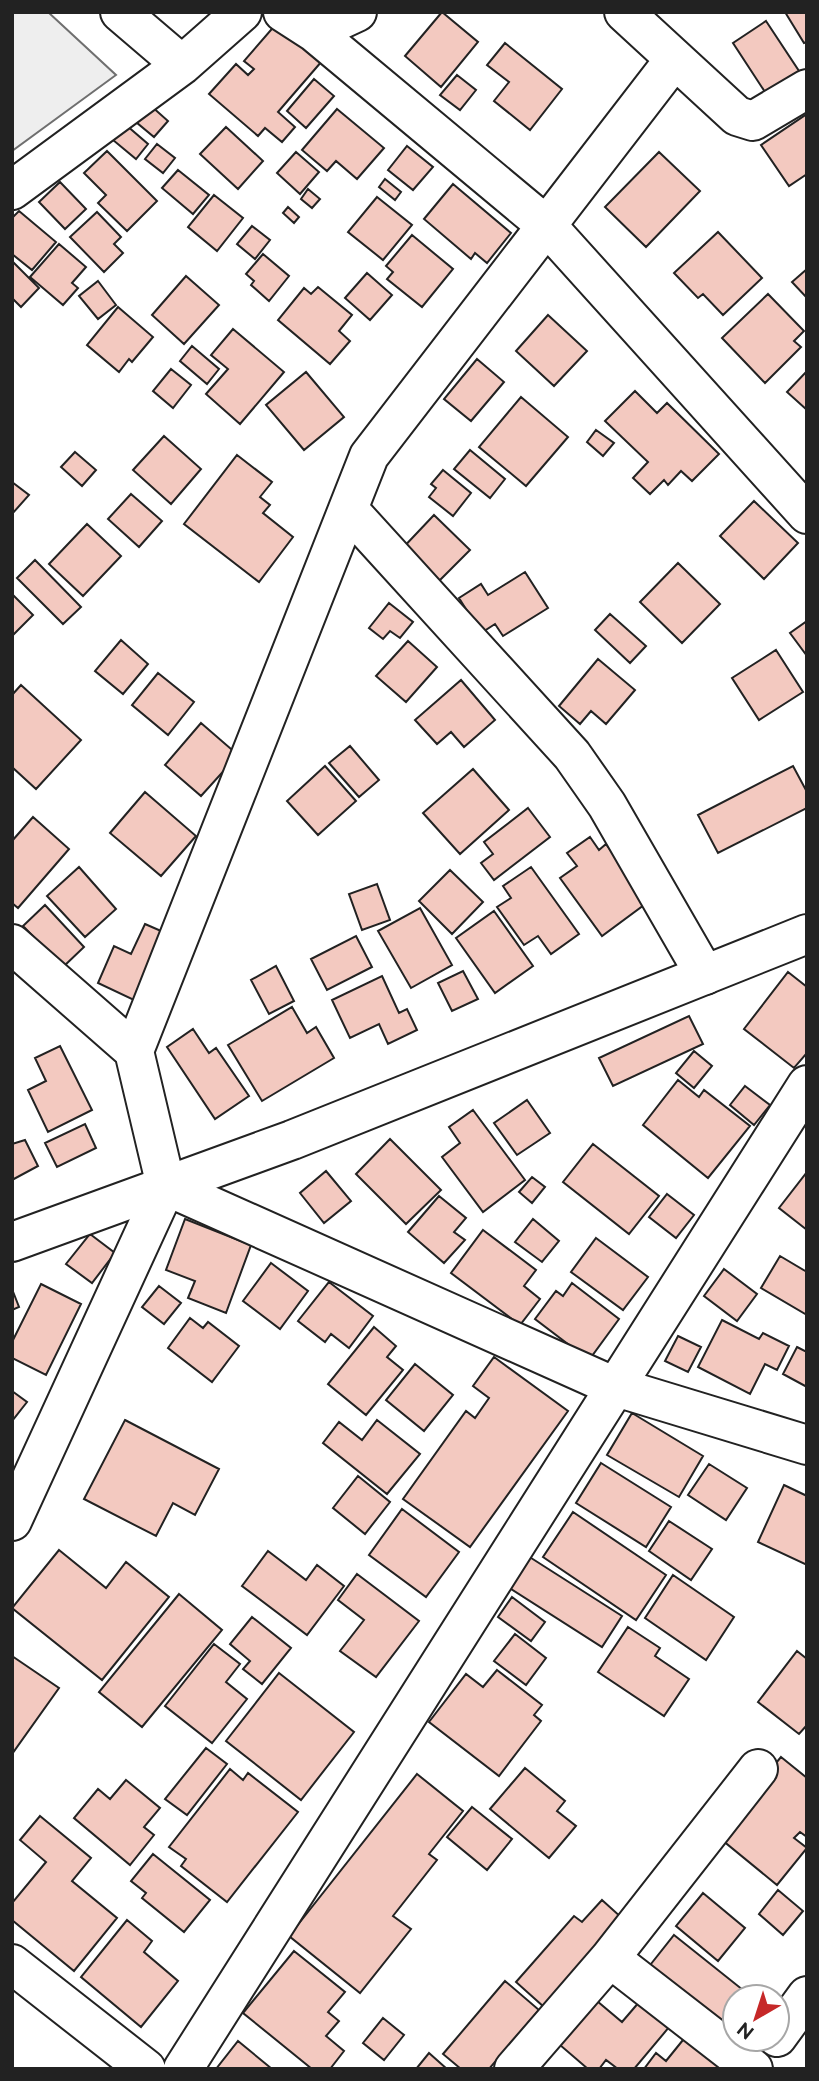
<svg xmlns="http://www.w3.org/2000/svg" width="819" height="2081" viewBox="0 0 819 2081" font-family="Raleway,sans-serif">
<rect width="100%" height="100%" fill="#fff"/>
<path fill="#eee" stroke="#6f6f6f" stroke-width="2" d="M12,12H48L116,75L12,151Z"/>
<path fill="#f3c9c0" stroke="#222" stroke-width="2" d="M442,12L478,42L441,87L405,56Z
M785,12H807V42L804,43Z
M766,21L799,71L765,92L733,43Z
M277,23L322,61L278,112L295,127L282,142L265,128L258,136L209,94L236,64L248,75L254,69L244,61Z
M505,43L562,89L530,130L494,101L509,82L487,65Z
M457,75L476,90L460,110L440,95Z
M314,79L334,96L306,128L287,111Z
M150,105L168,121L154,137L136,122Z
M337,109L384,148L357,179L336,161L327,171L302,150Z
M807,114V174L789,186L761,145Z
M126,125L148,144L136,159L113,140Z
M226,127L263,161L238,189L200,154Z
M157,144L175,158L163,173L145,159Z
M407,146L433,167L413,190L388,170Z
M107,151L157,201L127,231L98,203L106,195L84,173Z
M296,152L319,172L300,194L277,173Z
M659,152L700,191L646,247L605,207Z
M178,170L209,195L193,214L162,188Z
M385,179L401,192L395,200L379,187Z
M60,182L86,209L65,229L39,202Z
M453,184L511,233L487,263L475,253L471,259L424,219Z
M308,189L320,199L312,208L301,199Z
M214,195L243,218L217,251L188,227Z
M377,197L412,225L383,260L348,232Z
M288,207L299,217L294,223L283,213Z
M19,211L56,242L32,270L12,254V218Z
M97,212L121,237L114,244L123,253L104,272L70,237Z
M252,226L270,240L255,259L237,244Z
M718,232L762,278L723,315L703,294L698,298L674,273Z
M412,235L453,269L422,307L387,279L393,272L386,266Z
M59,244L86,267L72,283L78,288L63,305L30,277Z
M263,254L289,276L269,301L251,285L254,281L246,274Z
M12,261L39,288L21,307L12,298Z
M807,269V298L792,282Z
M367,273L392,295L370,320L345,298Z
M186,276L219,305L184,344L152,315Z
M98,281L116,305L98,319L79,296Z
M318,287L352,315L339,331L350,341L330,364L278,320L304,288L311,294Z
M768,294L804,331L794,341L801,347L765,383L722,338Z
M118,307L153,337L132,362L129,359L119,372L87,345Z
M548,315L587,351L554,386L516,351Z
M233,329L284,372L240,424L206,394L228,369L211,355Z
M192,346L219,369L207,384L180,361Z
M477,359L504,382L471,421L444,399Z
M171,369L191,385L173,408L153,391Z
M807,371V410L787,392Z
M306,372L344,417L304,450L266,405Z
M635,391L657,413L667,403L719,454L692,481L681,471L668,485L664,480L650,494L633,478L648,462L605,421Z
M521,397L568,437L526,486L479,447Z
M596,430L614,443L603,456L587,442Z
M164,436L201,469L171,504L133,470Z
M470,450L505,479L490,498L454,469Z
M75,452L96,470L82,486L61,467Z
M237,455L272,482L260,497L270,505L263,513L293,537L259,582L184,524Z
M443,470L471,493L453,516L429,497L436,488L431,484Z
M12,482L29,495L12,514Z
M131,494L162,521L139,547L108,519Z
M754,501L798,543L764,579L720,536Z
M434,515L470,550L434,586L398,553Z
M87,524L121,556L83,596L49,564Z
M35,560L81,607L63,624L17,578Z
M678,563L720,604L682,643L640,602Z
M525,572L548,608L503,636L495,624L481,633L459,598L481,584L488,595Z
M13,595L33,615L12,636V596Z
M389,603L413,622L400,638L390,631L383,639L369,628Z
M610,614L646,646L630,663L595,630Z
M807,621V656L790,633Z
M121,640L148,664L123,694L95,671Z
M408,641L437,667L406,702L376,676Z
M776,650L803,692L759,720L732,678Z
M598,659L635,690L606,724L591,711L580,724L559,706Z
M158,673L194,702L168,735L132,705Z
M461,680L495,720L464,747L451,732L437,744L415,720Z
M21,685L81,740L36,789L12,767V695Z
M201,723L238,755L201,796L165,765Z
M350,746L379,780L359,797L329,763Z
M325,766L356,801L318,835L287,801Z
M793,766L807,792V808L718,853L698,815Z
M473,769L509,810L460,854L423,813Z
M145,792L196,836L161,876L110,833Z
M528,808L550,837L494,880L481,863L493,854L484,842Z
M33,817L69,849L18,908L12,903V841Z
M590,837L599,850L606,844L648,902L602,936L560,878L577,866L567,853Z
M79,867L116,909L85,937L47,896Z
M531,867L579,934L551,954L538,936L524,945L497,907L511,898L503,886Z
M450,870L483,902L452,934L419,901Z
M377,884L390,920L362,930L349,894Z
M45,905L84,947L63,967L23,926Z
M420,908L452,965L411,988L378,931Z
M494,911L533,966L495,993L456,938Z
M145,924L168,934L136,1001L98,983L114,946L131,954Z
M356,936L372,967L327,990L311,959Z
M276,966L294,1001L269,1014L251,980Z
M463,971L478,999L452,1011L438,983Z
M788,972L807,987V1053L794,1068L744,1029Z
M382,976L399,1013L407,1009L417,1030L388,1044L379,1024L350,1038L332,1000Z
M292,1007L307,1033L316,1027L334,1058L262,1101L228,1045Z
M689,1016L703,1044L613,1086L599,1058Z
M193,1029L209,1053L216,1048L249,1096L215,1119L167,1047Z
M60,1046L92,1110L48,1132L28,1090L46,1081L35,1058Z
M694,1051L712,1066L694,1088L676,1073Z
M678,1080L699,1097L704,1090L750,1126L708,1178L643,1125Z
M745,1086L770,1105L754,1125L730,1105Z
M527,1100L550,1133L517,1155L494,1123Z
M473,1110L525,1180L483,1212L442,1157L460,1143L449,1127Z
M85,1124L96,1148L57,1167L45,1143Z
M390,1139L441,1190L406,1224L356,1174Z
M25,1140L38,1166L12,1180V1144Z
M593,1144L659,1196L629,1234L563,1182Z
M326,1171L351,1201L324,1223L300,1193Z
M807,1172V1230L779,1208Z
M532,1177L545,1187L532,1203L519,1192Z
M667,1194L694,1215L676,1238L649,1217Z
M439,1196L466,1218L454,1232L465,1240L444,1263L408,1232Z
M185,1219L251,1245L226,1313L188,1298L195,1281L166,1270Z
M533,1219L559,1241L542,1262L515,1242Z
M483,1230L536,1270L524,1286L540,1299L520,1325L451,1273Z
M90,1234L115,1253L92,1283L66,1264Z
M596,1238L648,1277L623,1310L571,1272Z
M780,1256L807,1272V1315L761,1288Z
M271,1263L308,1291L280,1329L243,1301Z
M724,1269L757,1294L737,1321L704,1296Z
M329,1282L373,1316L349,1348L331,1334L325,1342L298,1321Z
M572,1283L619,1319L589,1360L535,1319L556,1291L563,1296Z
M41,1284L81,1304L46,1375L12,1358V1342Z
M159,1286L181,1303L164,1324L142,1307Z
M12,1289L19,1307L12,1310Z
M190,1318L203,1328L208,1322L239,1346L212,1382L168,1348Z
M722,1320L759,1339L763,1333L789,1346L777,1370L765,1364L750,1394L698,1367Z
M374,1327L396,1346L387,1357L403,1370L366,1415L328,1384Z
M678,1336L701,1347L688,1372L665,1361Z
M797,1347L807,1352V1387L783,1374Z
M494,1357L568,1411L470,1547L403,1499L466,1411L475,1418L489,1398L473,1386Z
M415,1364L453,1395L424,1431L386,1400Z
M12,1391L27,1402L12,1421Z
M632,1413L703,1456L679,1497L607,1455Z
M125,1420L219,1469L195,1515L173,1503L156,1536L84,1499Z
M377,1420L420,1454L387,1494L323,1443L339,1422L362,1440Z
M601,1463L671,1507L646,1547L576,1503Z
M709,1464L747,1488L726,1520L688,1495Z
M358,1476L390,1502L365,1534L333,1508Z
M784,1485L807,1496V1565L758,1542Z
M402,1509L459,1552L426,1597L369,1555Z
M573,1512L666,1575L636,1620L543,1557Z
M669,1521L712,1549L691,1580L649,1551Z
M59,1550L106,1588L126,1562L169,1597L102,1680L12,1608Z
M268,1551L306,1580L317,1565L344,1586L307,1635L242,1586Z
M528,1556L622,1616L602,1647L508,1587Z
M357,1574L419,1621L376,1677L340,1651L364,1620L338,1600Z
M673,1575L734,1617L706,1660L645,1618Z
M179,1594L222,1630L142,1727L99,1692Z
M512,1597L545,1622L531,1641L498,1617Z
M252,1617L291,1648L262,1684L243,1669L250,1661L230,1644Z
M628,1627L660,1648L655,1656L689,1679L664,1716L598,1672Z
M515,1634L546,1658L526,1685L494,1661Z
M214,1644L240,1664L226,1682L247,1699L212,1743L165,1706Z
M797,1651L807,1659V1725L799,1734L758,1702Z
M12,1656L59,1688L12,1754Z
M497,1670L542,1705L534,1715L541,1721L499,1776L429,1722L466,1674L483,1687Z
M279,1673L354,1732L301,1800L226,1741Z
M206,1748L227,1764L187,1815L165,1799Z
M781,1757L807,1778V1837L800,1832L794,1838L807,1848L777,1885L716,1835Z
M525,1768L565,1801L557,1811L576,1826L549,1858L490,1809Z
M230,1769L243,1780L248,1773L298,1812L227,1902L181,1866L186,1859L169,1847Z
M417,1774L463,1811L429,1854L437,1860L393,1916L411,1929L360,1993L289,1936Z
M126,1780L160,1808L144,1827L154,1835L130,1865L74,1818L98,1789L110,1799Z
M472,1807L512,1839L487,1870L447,1837Z
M40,1816L91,1858L72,1881L117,1918L74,1971L12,1920V1903L46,1862L20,1840Z
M153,1854L210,1900L184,1932L142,1898L146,1893L131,1881Z
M778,1890L803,1911L783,1935L759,1914Z
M703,1893L745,1928L718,1961L676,1926Z
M602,1900L622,1918L544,2007L516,1982L574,1916L582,1922Z
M127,1920L152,1941L144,1952L178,1981L141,2027L81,1977Z
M674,1935L748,1994L745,1997H735V2010L721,2028L647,1969Z
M294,1951L345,1992L328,2012L339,2021L326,2036L344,2051L330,2069H312L243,2013Z
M505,1981L539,2010L489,2069H461L443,2054Z
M597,2001L622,2022L640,2001L670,2026L634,2069H618L606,2060L599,2069H588L560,2045Z
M383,2018L404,2035L384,2060L363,2043Z
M687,2035L729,2069H644L656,2053L666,2061Z
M238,2041L272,2069H216Z
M429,2053L447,2069H416Z"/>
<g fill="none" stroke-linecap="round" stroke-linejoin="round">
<g stroke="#222" stroke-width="42">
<path id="minor" d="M120,12L182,65
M283,12L314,32L548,227L807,514
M624,12L737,116L753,121L807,89
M314,32L357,12
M12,190L182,65L242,12
M348,509L572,755L607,805L705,975
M12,944L134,1051
M166,1186L613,1386L807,1445
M12,1521L166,1186L134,1051L369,456L674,60
M610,1958L753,2069
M12,1964L146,2069
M777,2037L807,1996
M183,2069L807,1085
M514,2069L610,1958L758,1769"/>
</g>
<g stroke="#222" stroke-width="42">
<path id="highway" d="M12,1242L292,1140L807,934"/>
</g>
<use href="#minor" stroke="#fff" stroke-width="38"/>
<use href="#highway" stroke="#fff" stroke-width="38"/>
</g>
<rect width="819" height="2081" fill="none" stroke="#222222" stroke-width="28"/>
<g transform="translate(756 2018) rotate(219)"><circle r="33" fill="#ffffff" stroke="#a7a7a7" stroke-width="2"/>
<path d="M0-5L12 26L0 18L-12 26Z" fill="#c62828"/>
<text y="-10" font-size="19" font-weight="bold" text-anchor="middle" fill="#222222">N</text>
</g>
</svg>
